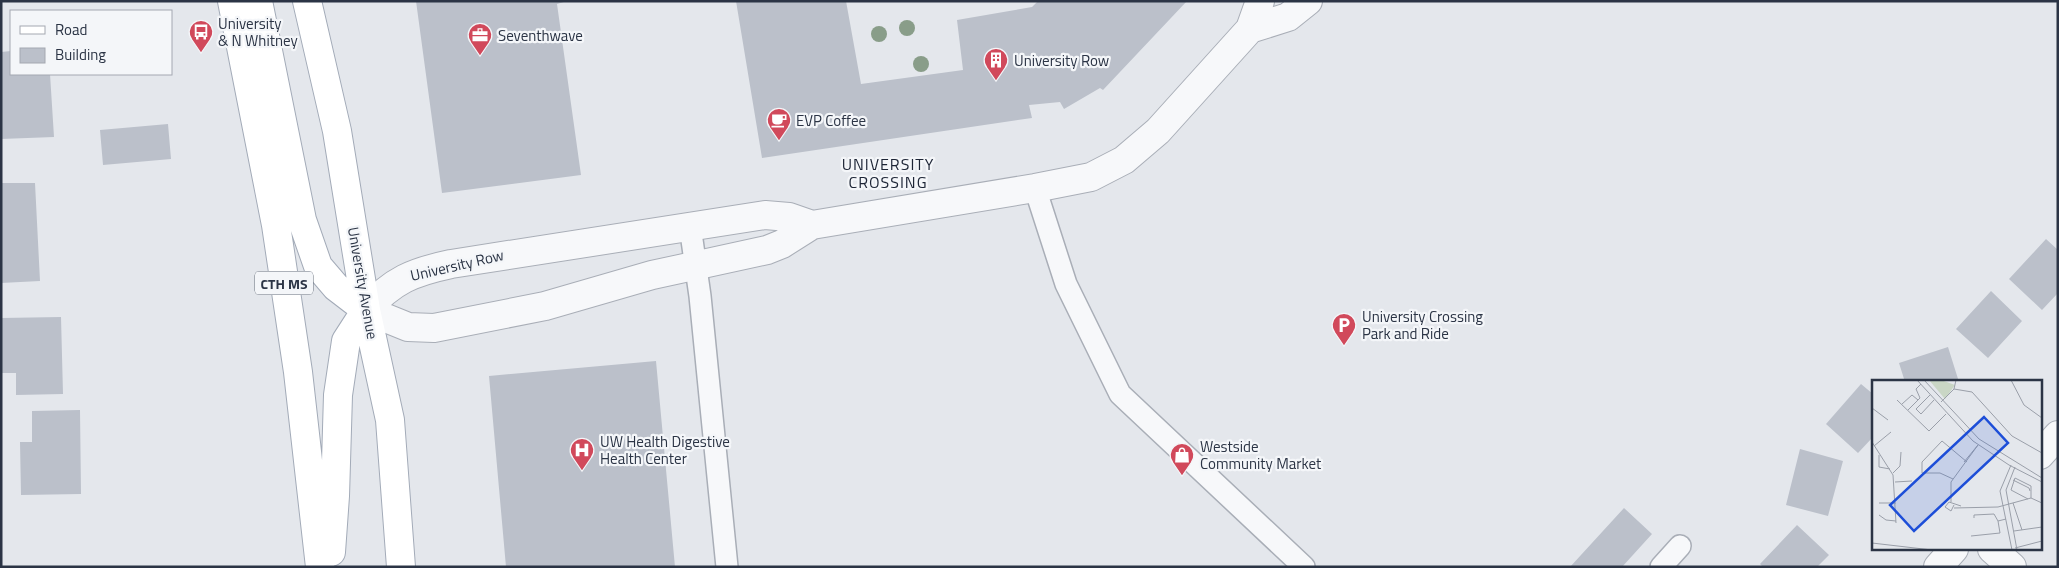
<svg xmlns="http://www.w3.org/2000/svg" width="2059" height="568" viewBox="0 0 2059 568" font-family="'Titillium Web',sans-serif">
<rect width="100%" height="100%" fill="#e4e7ec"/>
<path fill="#bbc0ca" d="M416,1H567L557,4L581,175L442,193Z
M736,1H846L861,84L963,70L957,20L1032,7L1038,1H1187L1103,90L1100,88L1064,109L1060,102L1029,105L1032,118L762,158Z
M11,51V74H50L54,137L1,139V52Z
M168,124L171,159L103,165L100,130Z
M1,183H35L40,281L1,283Z
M2046,239L2058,250V293L2042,310L2009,279Z
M1991,291L2022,321L1988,358L1956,329Z
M61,317L63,394L16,395V373H1V318Z
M1948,347L1959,382H1905L1899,363Z
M656,361L675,567H506L489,376Z
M1861,384L1873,394V437L1858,453L1826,424Z
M80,410L81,494L21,495L20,442H32V411Z
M1800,449L1843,461L1828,516L1786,505Z
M1624,508L1652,534L1622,567H1570Z
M1797,525L1829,555L1817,567H1763L1760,564Z"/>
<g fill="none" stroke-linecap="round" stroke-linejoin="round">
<g stroke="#a9aeb7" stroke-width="24">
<path id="lane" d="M1035,188L1066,284L1120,394L1304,567
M690,226L700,296L727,567
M1661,567L1680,546"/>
</g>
<g stroke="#a9aeb7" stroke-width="30">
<path id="street" d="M1250,29L1288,17L1308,1
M812,225L789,217L765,215L451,264C413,272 393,280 366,310L408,327L434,328L545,306L652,275L767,250L782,244L812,225L1035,188L1091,177L1124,160L1158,131L1250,29L1260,1
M2040,455L2058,435
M1992,549L2012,567
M1938,567L1954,549"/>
</g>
<g stroke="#a3abb8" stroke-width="30">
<path id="primary" d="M232,1L276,225L298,372L320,567
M258,1L302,220L318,266L336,287L366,310
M307,1L337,131L366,310L390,420L401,567
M331,552L335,496L338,395L346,341L366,310"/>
</g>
<use href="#lane" stroke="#f7f8fa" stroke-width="21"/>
<use href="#street" stroke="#f7f8fa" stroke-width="28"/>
<use href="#primary" stroke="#fff" stroke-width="28"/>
</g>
<g fill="#899d89">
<circle cx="907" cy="28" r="8"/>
<circle cx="879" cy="34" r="8"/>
<circle cx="921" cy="64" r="8"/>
</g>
<defs>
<g id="bus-pin" transform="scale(1.25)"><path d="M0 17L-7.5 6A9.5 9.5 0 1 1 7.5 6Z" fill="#d1495b" stroke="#f4f6f9"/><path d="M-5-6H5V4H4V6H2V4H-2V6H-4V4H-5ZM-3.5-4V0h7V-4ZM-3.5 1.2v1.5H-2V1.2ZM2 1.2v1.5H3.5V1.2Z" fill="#fff"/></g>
<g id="office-pin" transform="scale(1.25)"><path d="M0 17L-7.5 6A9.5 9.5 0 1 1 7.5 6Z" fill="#d1495b" stroke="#f4f6f9"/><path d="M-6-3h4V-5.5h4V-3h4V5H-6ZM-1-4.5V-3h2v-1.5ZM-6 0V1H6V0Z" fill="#fff"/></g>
<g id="building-pin" transform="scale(1.25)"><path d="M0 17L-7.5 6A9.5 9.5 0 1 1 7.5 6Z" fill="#d1495b" stroke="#f4f6f9"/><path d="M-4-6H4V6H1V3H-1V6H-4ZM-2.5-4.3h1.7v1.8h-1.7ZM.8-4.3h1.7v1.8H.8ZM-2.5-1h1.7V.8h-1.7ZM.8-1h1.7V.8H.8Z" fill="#fff"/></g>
<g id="cafe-pin" transform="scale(1.25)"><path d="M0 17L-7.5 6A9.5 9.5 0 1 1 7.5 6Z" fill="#d1495b" stroke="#f4f6f9"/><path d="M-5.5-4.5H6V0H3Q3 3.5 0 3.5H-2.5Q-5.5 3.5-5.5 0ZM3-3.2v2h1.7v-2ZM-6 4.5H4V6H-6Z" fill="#fff"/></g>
<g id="parking-pin" transform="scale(1.25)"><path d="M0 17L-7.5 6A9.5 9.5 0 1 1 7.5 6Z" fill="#d1495b" stroke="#f4f6f9"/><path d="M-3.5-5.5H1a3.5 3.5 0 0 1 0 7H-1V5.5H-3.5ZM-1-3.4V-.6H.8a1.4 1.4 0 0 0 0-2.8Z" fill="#fff"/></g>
<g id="hospital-pin" transform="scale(1.25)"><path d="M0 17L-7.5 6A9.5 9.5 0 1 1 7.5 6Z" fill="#d1495b" stroke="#f4f6f9"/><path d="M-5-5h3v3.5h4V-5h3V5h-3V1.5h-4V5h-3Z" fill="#fff"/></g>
<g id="shop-pin" transform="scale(1.25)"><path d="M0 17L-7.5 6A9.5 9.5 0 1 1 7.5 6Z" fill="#d1495b" stroke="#f4f6f9"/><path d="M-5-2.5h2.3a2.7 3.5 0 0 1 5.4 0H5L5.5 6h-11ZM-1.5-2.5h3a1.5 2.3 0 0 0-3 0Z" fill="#fff"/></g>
</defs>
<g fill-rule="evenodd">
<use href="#bus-pin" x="201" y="32"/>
<use href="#office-pin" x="480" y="35"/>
<use href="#building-pin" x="996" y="60"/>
<use href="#cafe-pin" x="779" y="120"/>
<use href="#parking-pin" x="1344" y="325"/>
<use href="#hospital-pin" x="582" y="450"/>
<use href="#shop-pin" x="1182" y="455"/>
</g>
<g text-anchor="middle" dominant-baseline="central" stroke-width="4.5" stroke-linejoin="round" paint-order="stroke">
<rect fill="#f4f6f9" stroke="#676e7b" stroke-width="1" x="255" y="271.5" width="58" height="23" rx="4"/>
<g font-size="14" font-weight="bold" fill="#2b3445">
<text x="284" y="283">CTH MS</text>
</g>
<g font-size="15" fill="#2b3445" stroke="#f4f6f9" text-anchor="start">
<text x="218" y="23">University<tspan x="218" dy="17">&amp; N Whitney</tspan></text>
<text x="498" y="35">Seventhwave</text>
<text x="1014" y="60">University Row</text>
<text x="796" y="120">EVP Coffee</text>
<text x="1362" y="316">University Crossing<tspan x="1362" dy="17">Park and Ride</tspan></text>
<text x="600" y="441">UW Health Digestive<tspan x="600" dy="17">Health Center</tspan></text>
<text x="1200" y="446">Westside<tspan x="1200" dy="17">Community Market</tspan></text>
</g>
<g font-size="15" fill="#2b3445" stroke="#f4f6f9">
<text transform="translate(457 265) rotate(-13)">University Row</text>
<text transform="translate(363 283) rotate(80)">University Avenue</text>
</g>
<g font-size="16" letter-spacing="1" fill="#1d2536" stroke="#f4f6f9">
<text x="888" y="164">UNIVERSITY<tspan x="888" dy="18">CROSSING</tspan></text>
</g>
</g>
<g transform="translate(1872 380)">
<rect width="170" height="170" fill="#e4e7ec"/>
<path d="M57,0H69L83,5L73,19Z" fill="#c9d6c5"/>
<path fill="none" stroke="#9a9fa9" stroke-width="1" d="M45,0L101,61L137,85L170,102M52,0L107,59L170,98M139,0L152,25L170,38M82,9L100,12L140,56L170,73M58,15L44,29L49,34L62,20M25,20L57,51L74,34M69,22L82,9L84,0M30,24L40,15L46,20M0,28L16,40M36,30L48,18L44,9L49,4M0,62L21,95L24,143M2,66L19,52M7,75V87L18,89M92,82L106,65M139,85L128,111L140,170M143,87L134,110L145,170M21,93L28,86L29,72M81,99L68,93H50V82L70,61L95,82M141,100L157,108L158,111M23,102L40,101M156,119L139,110L143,98L159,106V118M79,122V102L106,65M7,123H24M141,123L150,150M82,125L79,131L73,127L77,122L89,126M82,128L126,127L159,118L170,123M7,135L14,140L24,141M102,138V135L122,134L126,141M142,151L170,147M99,156L128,153L126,141L134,139M0,163L60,170M143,168L170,161"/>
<path fill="#1d4ed8" fill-opacity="0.15" stroke="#1d4ed8" stroke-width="2.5" d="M112,37L136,63L42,151L18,125Z"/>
<rect width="170" height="170" fill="none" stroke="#2b3445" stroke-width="2.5"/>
</g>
<rect width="2059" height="568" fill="none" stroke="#2b3445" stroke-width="5"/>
<rect x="10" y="10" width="162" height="65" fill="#f4f6f9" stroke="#a4a8b1"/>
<rect x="20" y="26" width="25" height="8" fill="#ffffff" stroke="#a4a8b1"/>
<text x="55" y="35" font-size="15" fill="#2b3445">Road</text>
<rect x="20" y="48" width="25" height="15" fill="#bbc0ca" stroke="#a4a8b1"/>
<text x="55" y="60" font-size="15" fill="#2b3445">Building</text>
</svg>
